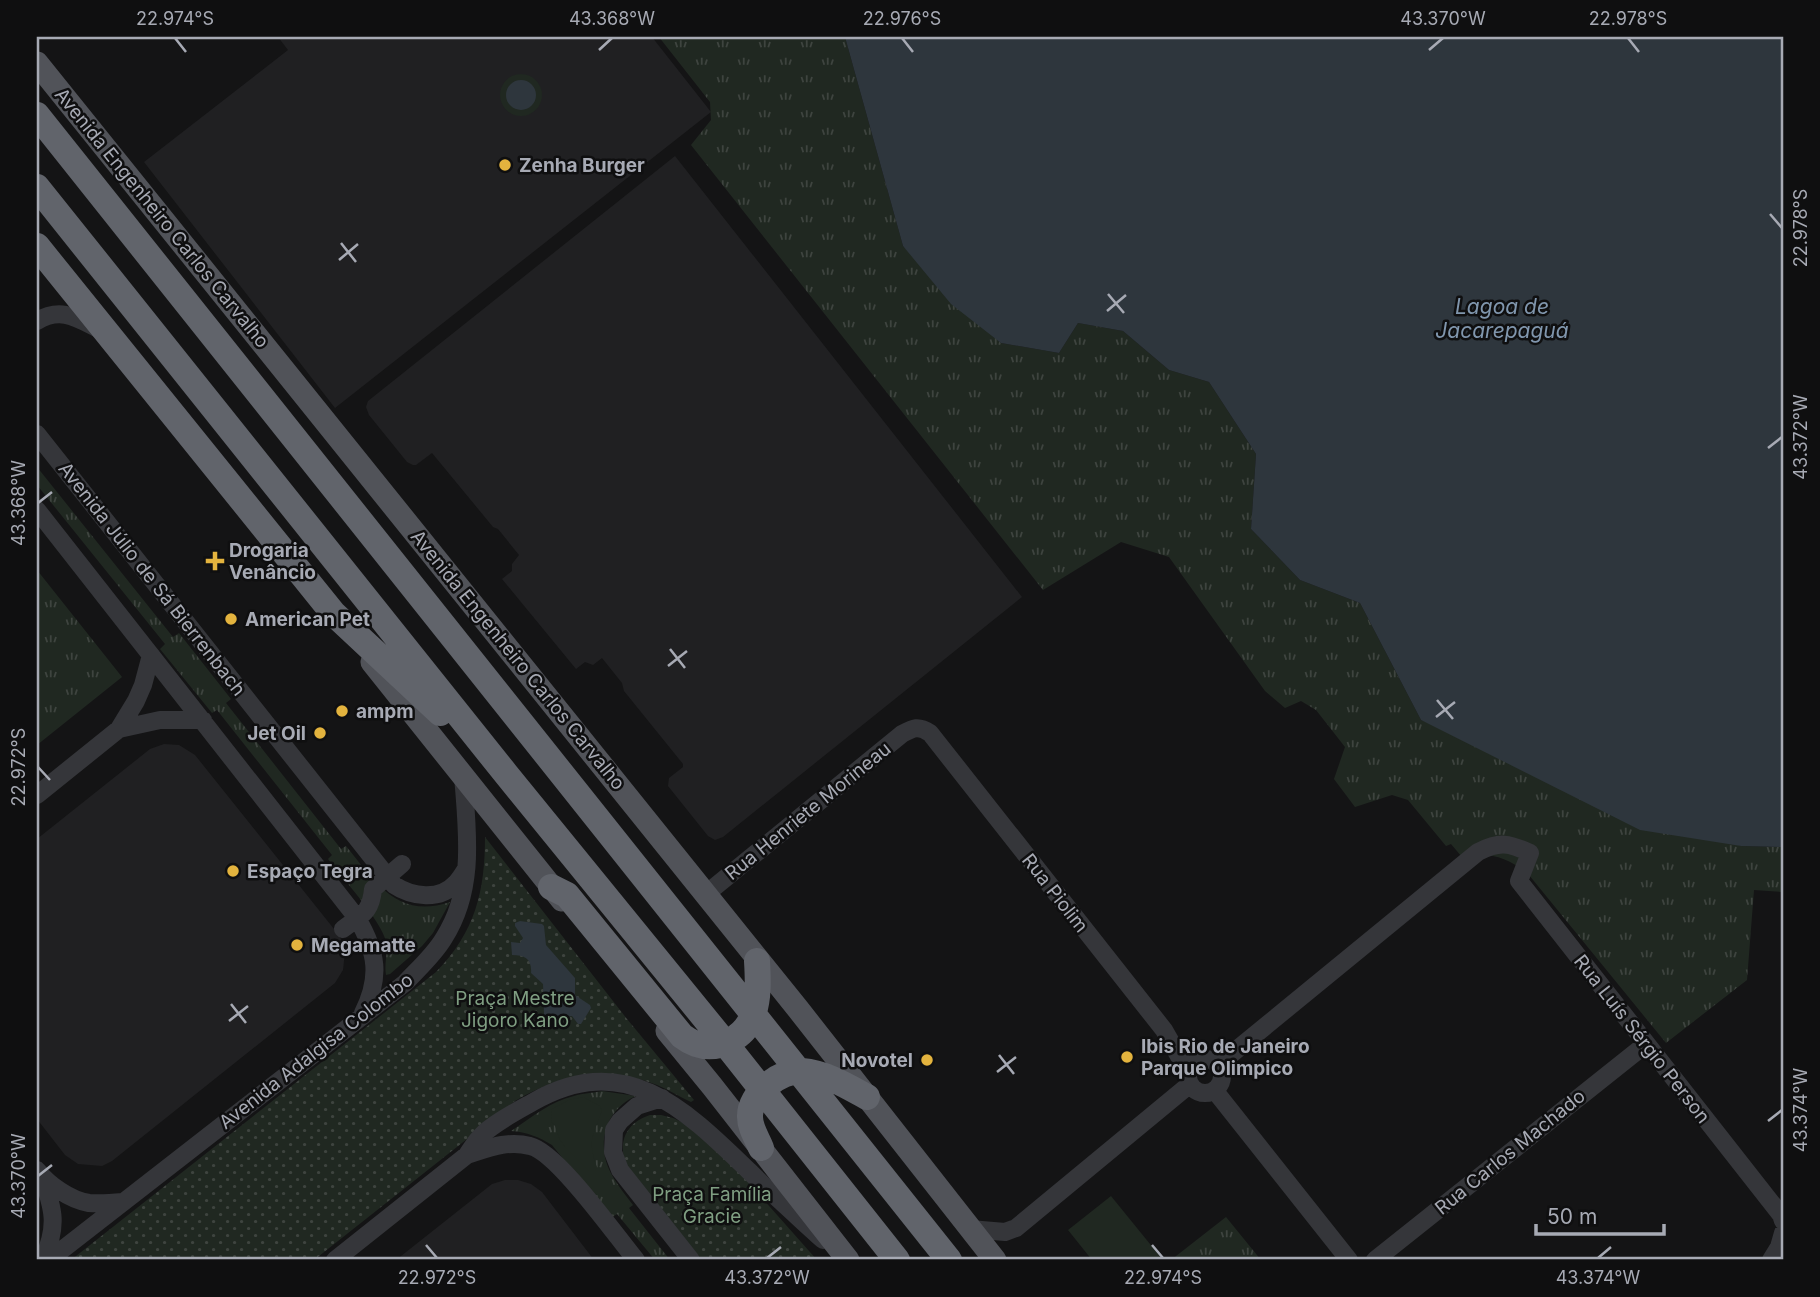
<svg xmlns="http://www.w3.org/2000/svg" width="1820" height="1297" viewBox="0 0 1820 1297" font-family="Inter,sans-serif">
<defs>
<pattern id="grass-tufts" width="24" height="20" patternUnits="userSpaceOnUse" patternTransform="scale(1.75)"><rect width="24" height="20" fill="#202821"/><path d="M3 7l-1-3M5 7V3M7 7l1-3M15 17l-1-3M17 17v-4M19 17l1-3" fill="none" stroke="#3e443f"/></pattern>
<pattern id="park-dots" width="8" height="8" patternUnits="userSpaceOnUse" patternTransform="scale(1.75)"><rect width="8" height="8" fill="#202821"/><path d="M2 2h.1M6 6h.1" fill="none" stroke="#3e443f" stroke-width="1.8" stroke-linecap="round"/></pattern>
</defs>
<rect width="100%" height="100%" fill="#141415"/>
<path fill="#202022" d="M278,37H652L711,112L335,408L144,162L288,50Z
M675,156L1022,597L723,837L715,840L708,836L668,786L669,778L683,767V764L624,691L622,683L602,658L593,665L585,662L576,669L502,579L512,571V564L519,555L498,529L493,527L432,453L416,465H413L407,462L369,415L366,407L368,401Z
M164,744L179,745L195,755L338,934L343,943L345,952L343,970L335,983L112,1161L102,1166L78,1164L65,1155L37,1119V839L150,749Z
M505,1180H518L531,1184L542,1192L594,1260H396L492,1184Z"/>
<path fill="url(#grass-tufts)" d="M659,37H845L903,246L1001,343L1059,353L1078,323L1123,331L1169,370L1209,382L1256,454L1251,529L1300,580L1360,603L1421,720L1741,846L1783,847V892L1754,890L1747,980L1666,1043L1529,875C1506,856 1490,852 1462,857L1451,844L1446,846L1408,800L1392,795L1355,807L1334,779L1345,747L1316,710L1301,701L1285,708L1265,691L1169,557L1121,542L1043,590L691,145L711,120L710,102Z
M37,467L173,637L179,633L231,699L226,703L341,849L346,846C375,882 398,920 450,902L433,933L422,946L390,974L386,975C384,964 388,953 386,941C380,919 343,879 328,859L332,855L217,710L212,713L160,649L165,644L37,485Z
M37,570L122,677L37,745Z
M602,1091L636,1096C608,1108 597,1139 608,1167C614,1181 624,1193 633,1205L629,1208L670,1260H655L617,1214L611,1218L552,1145C539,1137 527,1132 511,1131C531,1118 551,1101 574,1096C583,1093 593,1093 602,1091Z
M1226,1217L1261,1260H1171Z"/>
<path fill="url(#park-dots)" d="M485,837L627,1019L694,1100L691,1102C680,1097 669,1090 657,1085C607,1065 560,1074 515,1101L314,1260H71L436,972C475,932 485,892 485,837Z
M650,1115H661L673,1118L690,1126L723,1154L817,1260H702L627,1167C617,1144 625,1123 650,1115Z"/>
<path fill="#202821" d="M500 95a21 21 0 1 1 42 0a21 21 0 1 1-42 0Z
M583,1097L600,1106L602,1111C593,1136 587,1140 597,1167L595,1171H589L565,1147L560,1140L555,1126L551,1121L552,1109L569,1100Z
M1111,1196L1163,1260H1092L1068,1230Z"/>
<path fill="#2e363d" d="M845,37H1783V847L1741,846L1640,830L1421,720L1360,603L1300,580L1251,529L1256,454L1209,382L1169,370L1123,331L1078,323L1059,353L1001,343L951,304L903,246Z
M506 95a15 15 0 1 1 30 0a15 15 0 1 1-30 0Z
M520,921L542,924L544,926L546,945L575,978V995L590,1005L591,1008L581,1024H578L572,1016L549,1019L544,1015L543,984L531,973C532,959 525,955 512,955L511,942L520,943L523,938L515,926V923Z"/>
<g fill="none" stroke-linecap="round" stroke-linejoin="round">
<path stroke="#35363a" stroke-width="18" d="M37,321C62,306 78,319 101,330
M37,434L394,885C412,897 440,901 456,883C460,879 463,874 466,869
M37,510L357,918C377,952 381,977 363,1013
M119,729L160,720H203
M37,795L119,729L136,701L143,685L151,655
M706,894L902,734C913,728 918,725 930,733L1164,1030L1188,1072
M343,929C361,915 371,913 373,889L402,864
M1188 1076a17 17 0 1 1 34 0a17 17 0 1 1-34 0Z
M1218,1065L1478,852C1500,841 1509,843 1530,853L1519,881L1781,1215L1783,1221
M1215,1091L1349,1260
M662,1098L637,1106L620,1121L614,1130L613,1152L620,1170L691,1260
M467,1155C489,1148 508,1140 530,1146C557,1152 616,1236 636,1260
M37,1170C49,1185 70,1200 89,1203C100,1204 112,1203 123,1202
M42,1176C54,1210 58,1226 43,1260
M970,1229L1005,1232L1016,1228L1189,1085
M49,1260L405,983C418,969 434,955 444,938C476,888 467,830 463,775
M335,1260L467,1155C471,1149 475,1142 480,1137C492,1124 517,1111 533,1102C625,1049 685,1109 749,1171C773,1195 798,1217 823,1240
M1375,1260L1646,1044
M1771,1260L1779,1247L1783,1233"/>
<path stroke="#515359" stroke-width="23" d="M37,63L798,1009L995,1260
M372,662L562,900
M667,1031L712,1086L848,1260"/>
<path stroke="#61646b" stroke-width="26" d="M37,115L949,1260
M37,187L506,774L725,1043L897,1260
M37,246L333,613L440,713
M551,887L567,895L682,1036C686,1039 691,1042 696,1044C719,1052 745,1037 753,1015C759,998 758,978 757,961
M761,1148C757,1138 750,1128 750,1117C749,1094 780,1070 802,1071C826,1073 847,1086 867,1097"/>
</g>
<path fill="none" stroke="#a7aab4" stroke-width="2.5" d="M175,38L186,52M902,38L913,52M1628,38L1639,52M599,50L612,38M1429,50L1443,38M1770,214L1782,228M341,243L356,262M339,260L358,244M1108,294L1124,313M1107,311L1126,295M1768,448L1782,437M38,503L52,492M670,649L685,668M668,666L687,651M1437,700L1453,719M1436,717L1455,702M38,767L50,780M231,1004L246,1023M229,1021L248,1006M999,1055L1014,1074M997,1072L1016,1057M1768,1121L1782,1110M38,1176L52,1165M426,1245L437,1258M1152,1245L1163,1258M767,1258L781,1247M1598,1258L1611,1247"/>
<g fill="#e3b33e" stroke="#0f0f10" stroke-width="2.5">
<circle cx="505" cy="165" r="7"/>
<path d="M211.5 550.5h7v7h7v7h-7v7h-7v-7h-7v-7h7z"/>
<circle cx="231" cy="619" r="7"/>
<circle cx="342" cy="711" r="7"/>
<circle cx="320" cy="733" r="7"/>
<circle cx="233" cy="871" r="7"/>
<circle cx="297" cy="945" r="7"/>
<circle cx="1127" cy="1057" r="7"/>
<circle cx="927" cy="1060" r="7"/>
</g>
<g text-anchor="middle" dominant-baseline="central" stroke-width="5" stroke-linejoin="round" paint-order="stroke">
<g font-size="19" font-weight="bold" fill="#a7aab4" stroke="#0f0f10" text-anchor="start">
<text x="519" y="165">Zenha Burger</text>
<text x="229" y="550">Drogaria<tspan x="229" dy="22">Venâncio</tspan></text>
<text x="245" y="619">American Pet</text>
<text x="356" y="711">ampm</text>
<text x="306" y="733" text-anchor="end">Jet Oil</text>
<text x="247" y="871">Espaço Tegra</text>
<text x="311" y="945">Megamatte</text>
<text x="1141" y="1046">Ibis Rio de Janeiro<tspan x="1141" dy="22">Parque Olimpico</tspan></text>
<text x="913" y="1060" text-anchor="end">Novotel</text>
</g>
<g font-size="19" fill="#a7aab4" stroke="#0f0f10">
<text transform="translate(162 218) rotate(51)">Avenida Engenheiro Carlos Carvalho</text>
<text transform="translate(152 579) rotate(52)">Avenida Júlio de Sá Bierrenbach</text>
<text transform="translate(518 660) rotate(51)">Avenida Engenheiro Carlos Carvalho</text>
<text transform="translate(808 811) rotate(-39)">Rua Henriete Morineau</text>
<text transform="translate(1055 893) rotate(52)">Rua Piolim</text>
<text transform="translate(1642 1039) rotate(52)">Rua Luís Sérgio Person</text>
<text transform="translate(316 1051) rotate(-38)">Avenida Adalgisa Colombo</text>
<text transform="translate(1510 1152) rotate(-39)">Rua Carlos Machado</text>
</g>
<g font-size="19" fill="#7f9e82" stroke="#0f0f10">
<text x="515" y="998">Praça Mestre<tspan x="515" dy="22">Jigoro Kano</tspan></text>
<text x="712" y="1194">Praça Família<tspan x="712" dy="22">Gracie</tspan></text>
</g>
<g font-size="21" font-style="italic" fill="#8096ad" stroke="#0f0f10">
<text x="1502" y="306">Lagoa de<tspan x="1502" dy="24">Jacarepaguá</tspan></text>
</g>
</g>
<rect width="1820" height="1297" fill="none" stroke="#0f0f10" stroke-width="77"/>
<path d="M1536 1224v10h128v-10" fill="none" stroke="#a7aab4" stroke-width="3.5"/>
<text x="1547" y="1224" font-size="21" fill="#a7aab4" stroke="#0f0f10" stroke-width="5" paint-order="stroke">50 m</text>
<rect x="38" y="38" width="1744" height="1220" fill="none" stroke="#a7aab4" stroke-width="2.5"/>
<g font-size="18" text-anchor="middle" fill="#a7aab4">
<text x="175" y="25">22.974°S</text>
<text x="612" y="25">43.368°W</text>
<text x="902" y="25">22.976°S</text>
<text x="1443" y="25">43.370°W</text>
<text x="1628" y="25">22.978°S</text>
<text transform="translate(1801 228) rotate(-90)" y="6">22.978°S</text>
<text transform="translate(1801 437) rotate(-90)" y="6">43.372°W</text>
<text transform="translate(19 503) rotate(-90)" y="6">43.368°W</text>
<text transform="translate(19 767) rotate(-90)" y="6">22.972°S</text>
<text transform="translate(1801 1110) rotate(-90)" y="6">43.374°W</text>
<text transform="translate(19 1176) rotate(-90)" y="6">43.370°W</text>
<text x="437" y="1284">22.972°S</text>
<text x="767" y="1284">43.372°W</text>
<text x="1163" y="1284">22.974°S</text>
<text x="1598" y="1284">43.374°W</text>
</g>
</svg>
